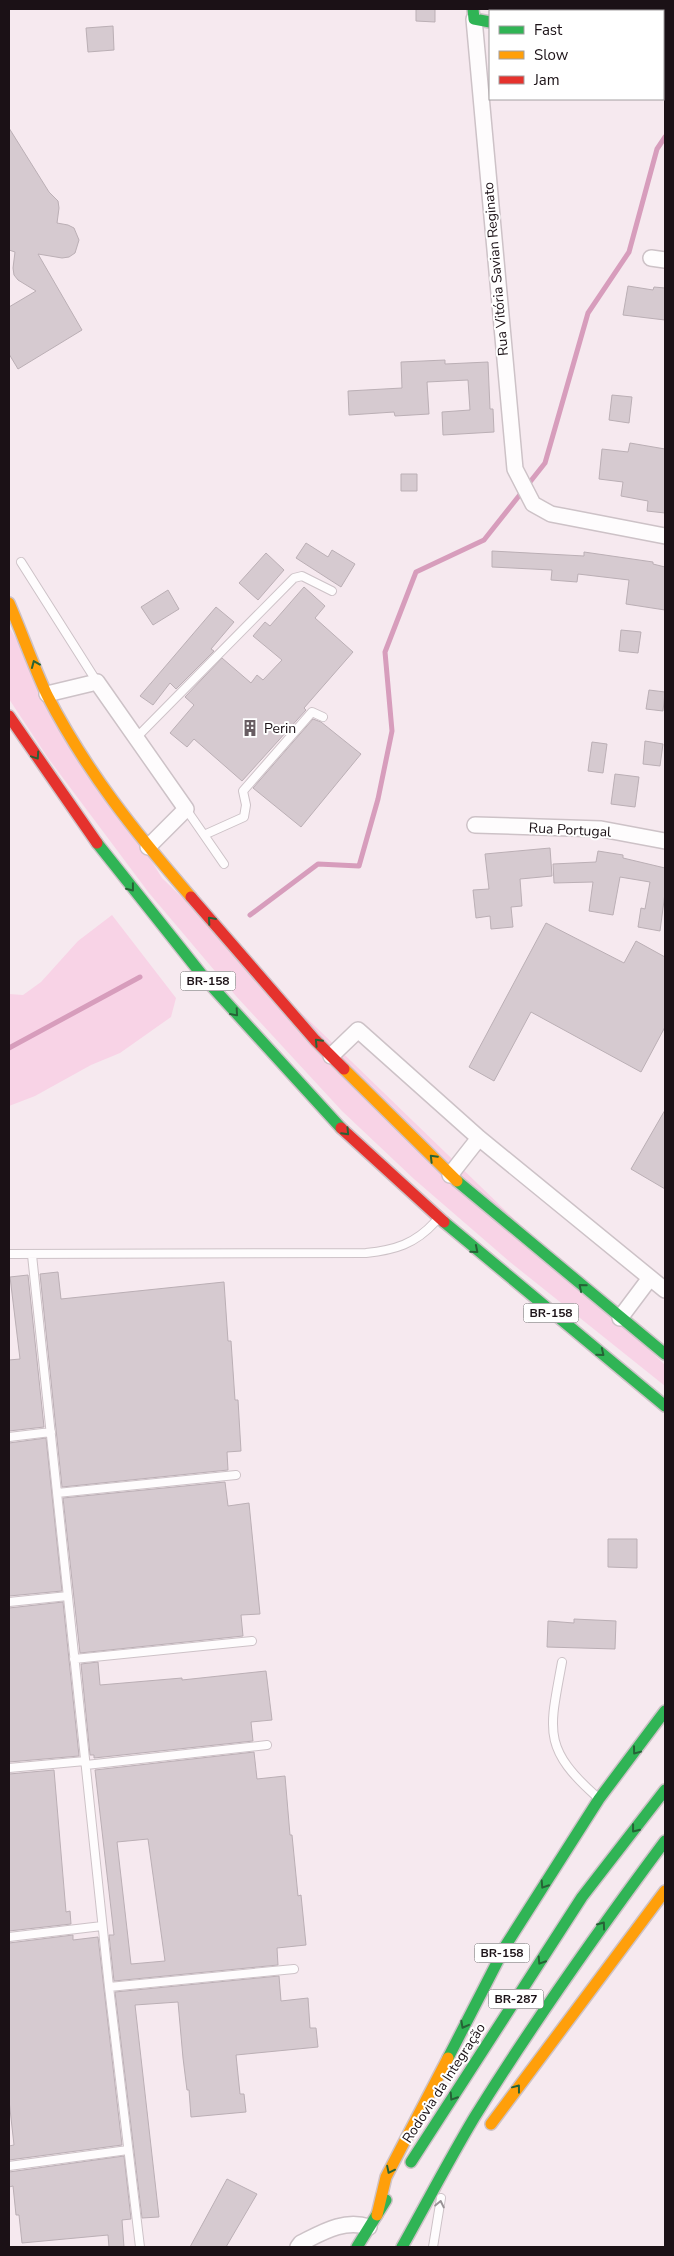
<svg xmlns="http://www.w3.org/2000/svg" width="674" height="2256" viewBox="0 0 674 2256" font-family="'Nunito Sans',sans-serif">
<rect width="100%" height="100%" fill="#f6e9ef"/>
<path fill="#f8d3e6" d="M9,627L162,878L665,1365V1386L510,1262L414,1179L342,1111L236,996L149,893L48,758L9,699Z
M112,915L176,998L171,1017L120,1053L91,1065L35,1096L9,1106V994L23,995L41,982L78,941Z"/>
<g fill="none" stroke-linecap="round" stroke-linejoin="round">
<path stroke="#d79dbc" stroke-width="5" d="M250,915L318,864L359,866L378,799L392,731L385,652L416,572L484,540L545,463L588,313L629,252L657,149L665,137
M9,1048L140,977"/>
</g>
<path fill="#d6cad0" stroke="#bbafb5" fill-rule="evenodd" d="M416,9H435V22L416,21Z
M113,26L114,50L88,52L86,28Z
M9,128L49,192L58,201L59,208L57,223L68,225L74,228L79,240L75,253L69,257L62,258L38,254L82,330L18,369L9,354V307L36,291L18,280L14,275L13,268L15,252L9,250Z
M628,286L653,290L654,287L665,288V320L623,315Z
M445,360V364L488,362L490,409H493L494,432L443,435L442,412L470,410L468,380L427,382L429,414L395,416L394,412L349,415L348,391L402,388L401,362Z
M612,395L632,397L629,423L609,420Z
M630,443L665,449V513L647,511L648,501L621,496L623,482L599,479L602,449L628,452Z
M401,474H417V491H401Z
M306,543L328,557L332,550L355,564L341,587L296,558Z
M492,551L584,556V552L653,562V564L665,567V610L626,604L629,580L578,574L577,582L551,580L552,570L492,567Z
M266,553L284,570L258,600L239,583Z
M304,587L325,606L315,618L353,652L304,708L306,710L242,781L194,739L187,747L170,733L194,705L185,697L222,658L251,683L257,675L263,680L282,660L253,636L265,622L270,626Z
M168,590L179,609L153,625L141,607Z
M216,607L234,622L211,649L214,651L176,689L170,683L153,705L140,696Z
M621,630L641,632L638,653L619,651Z
M649,690L665,692L663,711L646,709Z
M313,719L321,722L361,754L301,827L253,788Z
M645,741L663,744L660,766L643,764Z
M592,742L607,744L603,773L588,771Z
M615,774L639,777L635,807L611,804Z
M550,848L552,876L520,879L522,906L511,907L513,927L491,929L490,916L476,918L473,890L489,889L485,854Z
M598,851L623,855V858L665,868V893L660,931L638,927L641,908L645,909L650,882L620,877L613,915L589,911L593,882L554,883L553,864L596,862Z
M546,923L624,963L636,941L665,957V1027L641,1072L531,1012L494,1081L469,1067Z
M665,1110V1189L631,1169Z
M58,1272L61,1299L224,1282L228,1341H231L235,1400H238L241,1451L227,1452L228,1470L62,1487L40,1274Z
M28,1275L44,1427L9,1431V1360L20,1359L10,1277Z
M46,1438L62,1591L9,1596V1443Z
M225,1482L228,1506L249,1503L260,1614L241,1615L243,1636L80,1653L63,1498Z
M608,1539H637V1568L608,1567Z
M63,1602L79,1756L9,1762V1608Z
M574,1619L616,1621L615,1649L547,1647L548,1621L574,1623Z
M98,1662L100,1685L182,1678V1680L266,1671L272,1720L251,1722L253,1741L94,1758V1755H90L81,1664Z
M254,1752L257,1779L285,1776L290,1835H292L298,1896L301,1895L306,1945L277,1948L278,1965L114,1981L109,1935H114L95,1770ZM148,1839L165,1961L131,1964L117,1842Z
M54,1770L66,1912L70,1911L71,1924L9,1931V1774Z
M73,1935V1940L98,1937L122,2145L9,2160V2146L14,2145L9,2100V1943Z
M279,1976L281,2001L308,1998L310,2028H316L318,2047L236,2055L240,2094H244L246,2112L191,2117L189,2090H187L183,2058L178,2002L135,2005L159,2217L142,2218L115,1992Z
M124,2156L131,2219L122,2220L124,2247H109L108,2235L22,2243L19,2215H16L13,2186L9,2187V2172Z
M227,2179L257,2194L226,2247H190Z"/>
<g fill="none" stroke-linecap="round" stroke-linejoin="round">
<g stroke="#cdc2c7" stroke-width="10">
<path id="lane" d="M21,562L97,682
M136,738L294,578L302,576L332,591
M186,809L224,864
M204,835L244,817L246,805L243,791L312,712L323,717
M9,1254L366,1253C395,1250 415,1244 435,1222
M32,1255L109,1987L140,2247
M9,1437L51,1432
M57,1493L236,1475
M9,1602L68,1596
M74,1659L252,1641
M562,1662C550,1729 541,1747 596,1796
M86,1765L267,1745
M9,1768L85,1761
M9,1937L102,1926
M109,1987L294,1969
M9,2166L128,2150
M433,2247L441,2198"/>
</g>
<g stroke="#cdc2c7" stroke-width="18">
<path id="street" d="M474,19L515,469L533,504L551,514L665,536
M651,258L665,260
M47,694L97,682L186,809L148,847
M475,825L601,829L665,841
M331,1056L358,1030L479,1138L665,1290
M450,1175L479,1138
M620,1318L650,1278
M298,2247L301,2243C323,2232 344,2219 369,2227"/>
</g>
<g stroke="#cdc2c7" stroke-width="14">
<path id="fast" d="M473,9L474,19L490,22
M663,54H665
M97,843L206,980L341,1128
M457,1181L665,1354
M444,1222L665,1406
M448,2058L506,1945L599,1799L665,1711
M411,2162L582,1897L665,1790
M357,2247L386,2200
M402,2247C426,2204 449,2160 474,2118C533,2023 598,1931 665,1841"/>
</g>
<g stroke="#cdc2c7" stroke-width="14">
<path id="slow" d="M9,603C22,633 33,665 47,695C86,771 135,832 191,897
M344,1069L457,1181
M491,2124L665,1891
M377,2215L386,2177L448,2058"/>
</g>
<g stroke="#cdc2c7" stroke-width="14">
<path id="jam" d="M9,716L97,843
M191,897L315,1040L344,1069
M341,1128L444,1222"/>
</g>
<use href="#lane" stroke="#fefcfd" stroke-width="8"/>
<use href="#street" stroke="#fefcfd" stroke-width="15"/>
<use href="#fast" stroke="#30b455" stroke-width="11"/>
<use href="#slow" stroke="#ff9f0a" stroke-width="11"/>
<use href="#jam" stroke="#e5322d" stroke-width="11"/>
</g>
<defs><path id="oneway-chevron" d="M-2-3.5L2.5 0L-2 3.5" fill="none" stroke-width="1.6" stroke-linecap="round" stroke-linejoin="round" transform="scale(1.25)"/></defs>
<g stroke="#266236">
<use href="#oneway-chevron" transform="translate(35 664) rotate(-113)"/>
<use href="#oneway-chevron" transform="translate(36 756) rotate(56)"/>
<use href="#oneway-chevron" transform="translate(131 888) rotate(52)"/>
<use href="#oneway-chevron" transform="translate(211 920) rotate(-131)"/>
<use href="#oneway-chevron" transform="translate(235 1013) rotate(49)"/>
<use href="#oneway-chevron" transform="translate(318 1042) rotate(-134)"/>
<use href="#oneway-chevron" transform="translate(346 1132) rotate(46)"/>
<use href="#oneway-chevron" transform="translate(433 1158) rotate(-135)"/>
<use href="#oneway-chevron" transform="translate(475 1250) rotate(40)"/>
<use href="#oneway-chevron" transform="translate(582 1287) rotate(-140)"/>
<use href="#oneway-chevron" transform="translate(601 1353) rotate(39)"/>
<use href="#oneway-chevron" transform="translate(636 1751) rotate(127)"/>
<use href="#oneway-chevron" transform="translate(635 1829) rotate(128)"/>
<use href="#oneway-chevron" transform="translate(544 1885) rotate(123)"/>
<use href="#oneway-chevron" transform="translate(602 1925) rotate(-54)"/>
<use href="#oneway-chevron" transform="translate(541 1961) rotate(123)"/>
<use href="#oneway-chevron" transform="translate(464 2025) rotate(118)"/>
<use href="#oneway-chevron" transform="translate(517 2088) rotate(-53)"/>
<use href="#oneway-chevron" transform="translate(453 2097) rotate(123)"/>
<use href="#oneway-chevron" transform="translate(390 2170) rotate(116)"/>
</g>
<use stroke="#989295" href="#oneway-chevron" transform="translate(440 2204) rotate(-78)"/>
<defs>
<g id="building-bare" transform="scale(1.35)"><path d="M-4-6H4V6H1V3H-1V6H-4ZM-2.5-4.3h1.7v1.8h-1.7ZM.8-4.3h1.7v1.8H.8ZM-2.5-1h1.7V.8h-1.7ZM.8-1h1.7V.8H.8Z" fill="#685d62" stroke="#fff" stroke-width="2.5" paint-order="stroke"/></g>
</defs>
<g fill-rule="evenodd">
<use href="#building-bare" x="250" y="728"/>
</g>
<g text-anchor="middle" dominant-baseline="central" stroke-width="4" stroke-linejoin="round" paint-order="stroke">
<g fill="#fff" stroke="#5f585c" stroke-width="1">
<rect x="180.5" y="971.5" width="55" height="19" rx="4"/>
<rect x="523.5" y="1303.5" width="55" height="19" rx="4"/>
<rect x="474.5" y="1943.5" width="55" height="19" rx="4"/>
<rect x="488.5" y="1989.5" width="55" height="19" rx="4"/>
</g>
<g font-size="12" font-weight="bold" fill="#1b1116">
<text x="208" y="981">BR-158</text>
<text x="551" y="1313">BR-158</text>
<text x="502" y="1953">BR-158</text>
<text x="516" y="1999">BR-287</text>
</g>
<g font-size="14" fill="#1b1116" stroke="#fff">
<text transform="translate(496 269) rotate(-95)">Rua Vitória Savian Reginato</text>
<text transform="translate(570 830) rotate(3)">Rua Portugal</text>
<text transform="translate(444 2083) rotate(-57)">Rodovia da Integração</text>
</g>
<g font-size="14" fill="#1b1116" stroke="#fff" text-anchor="start">
<text x="264" y="728">Perin</text>
</g>
</g>
<rect width="674" height="2256" fill="none" stroke="#1b1116" stroke-width="20"/>
<rect x="489" y="10" width="175" height="90" fill="#ffffff" stroke="#a4a0a2"/>
<rect x="499" y="26" width="25" height="8" fill="#30b455" stroke="#a4a0a2"/>
<text x="534" y="35" font-size="15" fill="#1b1116">Fast</text>
<rect x="499" y="51" width="25" height="8" fill="#ff9f0a" stroke="#a4a0a2"/>
<text x="534" y="60" font-size="15" fill="#1b1116">Slow</text>
<rect x="499" y="76" width="25" height="8" fill="#e5322d" stroke="#a4a0a2"/>
<text x="534" y="85" font-size="15" fill="#1b1116">Jam</text>
</svg>
